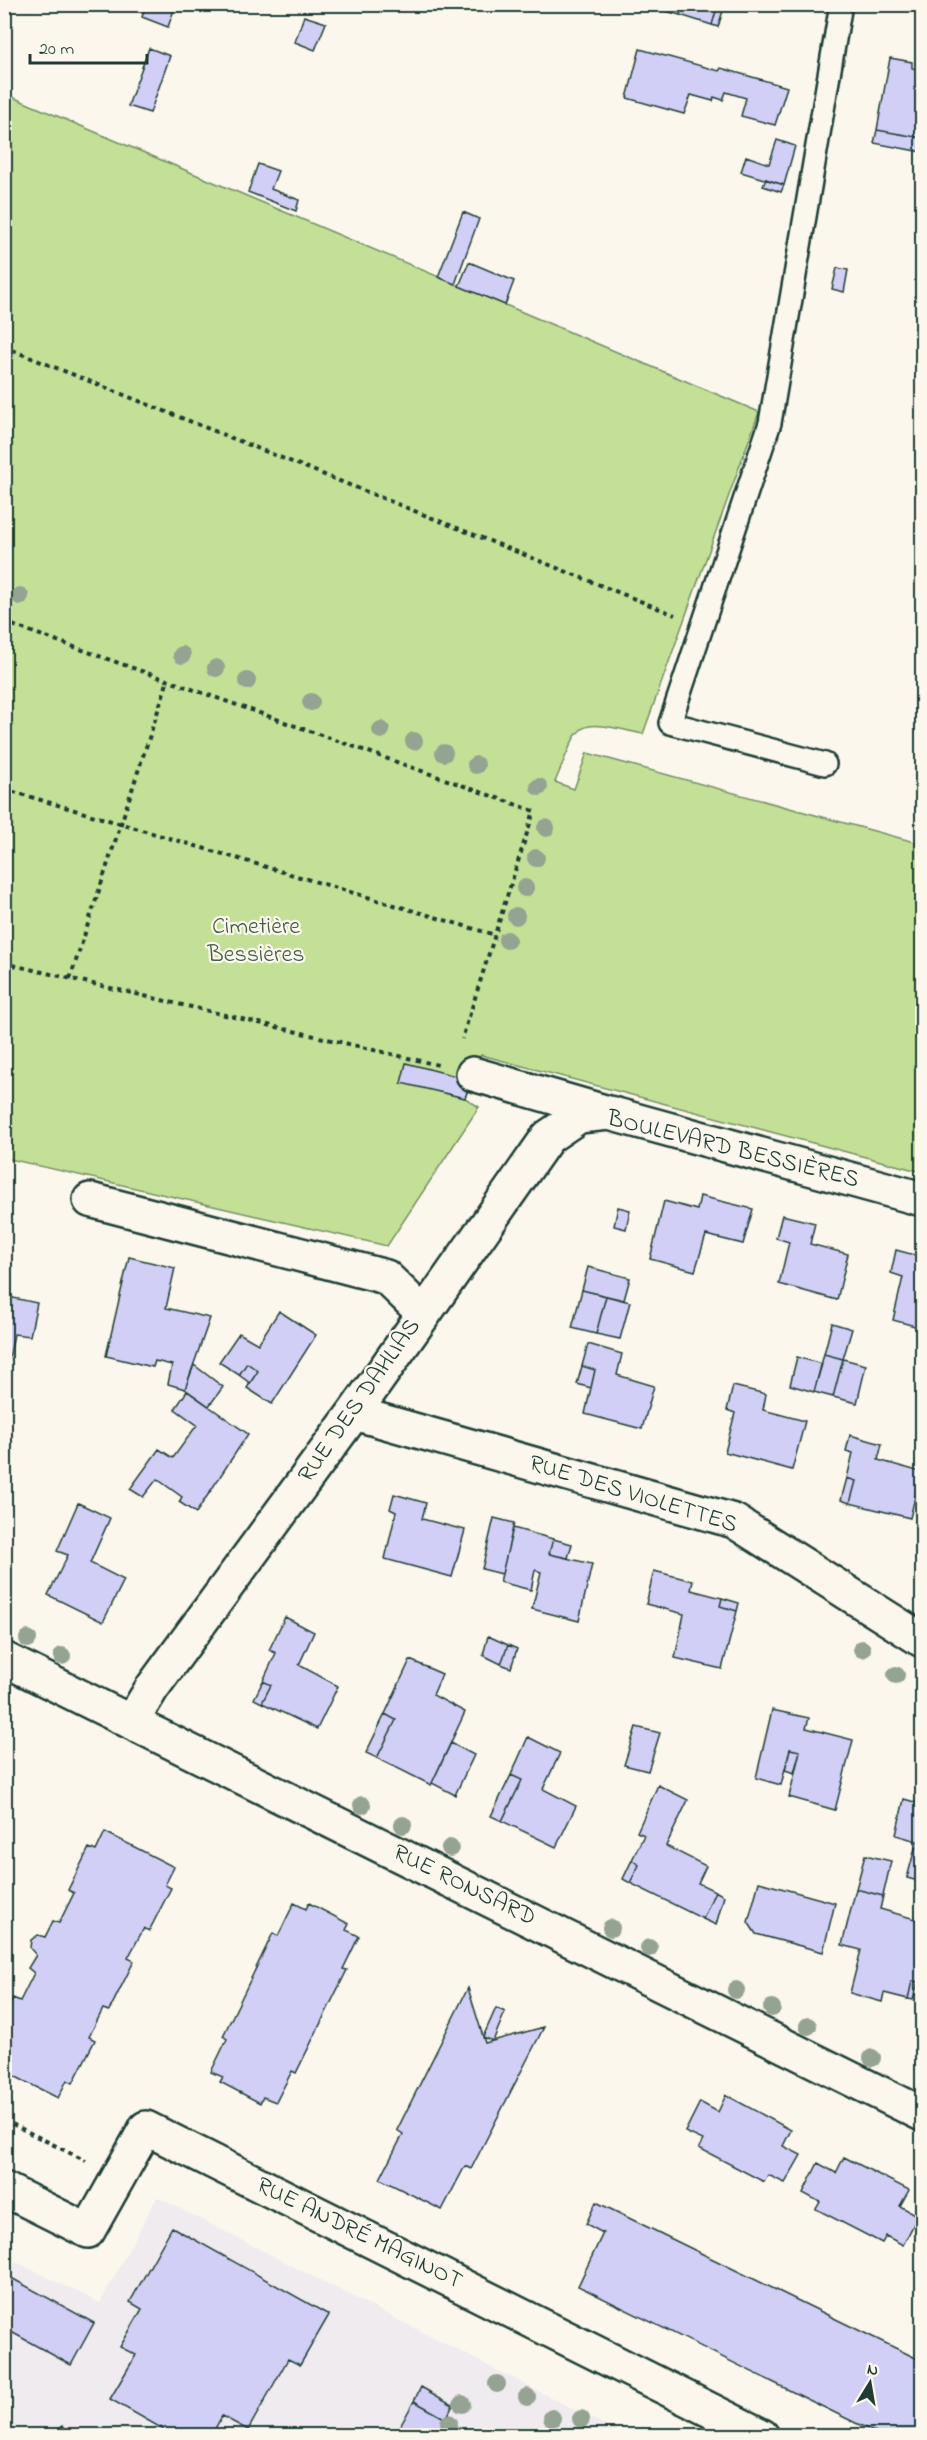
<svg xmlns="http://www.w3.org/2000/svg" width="927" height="2440" viewBox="0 0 927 2440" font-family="'Indie Flower',sans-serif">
<rect width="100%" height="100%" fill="#fbf7ec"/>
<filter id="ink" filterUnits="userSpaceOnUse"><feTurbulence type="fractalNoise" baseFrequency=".0167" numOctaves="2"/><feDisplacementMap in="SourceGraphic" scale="12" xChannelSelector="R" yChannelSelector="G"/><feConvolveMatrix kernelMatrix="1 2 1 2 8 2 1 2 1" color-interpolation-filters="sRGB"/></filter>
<g filter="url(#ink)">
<path fill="#efebef" d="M157,2197L624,2435H5L4,2256L100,2303Z"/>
<path fill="#c4e097" stroke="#728e66" stroke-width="1.5" d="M5,94L759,412L643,734C573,719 582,718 555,782L574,789L587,753L922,844V1172L481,1055L465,1098L479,1107L387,1246L5,1158Z"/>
<path fill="#d2cff7" stroke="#1f3d34" stroke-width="1.5" d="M146,4H176L168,27L142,17Z
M661,4H682L680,15L659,9Z
M682,4H718L712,25L680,15Z
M718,4H725L718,27L712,25Z
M304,16L326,23L315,50L295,42Z
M149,48L170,56L150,113L128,106Z
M640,49L719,71L721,68L787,87L775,125L741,116L746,98L726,92L723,100L714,97L713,101L691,95L684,114L627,98Z
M890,58L912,62V68L922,70V138L877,130Z
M877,130L922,138V152L874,143Z
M777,140L795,146L784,185L741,172L746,156L769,164Z
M258,164L278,171L271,189L299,200L296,211L248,192Z
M766,179L784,185L781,192L763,186Z
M463,212L479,219L455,284L438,277Z
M469,262L514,281L505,305L459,286Z
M837,268L848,270L844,292L832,289Z
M406,1063L471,1080L465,1098L401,1083Z
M700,1196L753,1209L743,1244L706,1235L695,1271L650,1259L664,1201L697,1210Z
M618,1207L630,1210L626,1229L614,1226Z
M782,1215L815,1223L810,1244L848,1254L837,1300L779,1284L789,1242L776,1238Z
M896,1250L922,1257V1328L893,1320L903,1277L891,1273Z
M129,1257L175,1268L166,1308L210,1318L185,1389L168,1384L172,1365L155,1361L153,1367L106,1356Z
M588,1267L630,1278L624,1300L582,1290Z
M582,1290L606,1296L596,1334L572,1328Z
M4,1296L37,1303L30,1336L14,1334L5,1379Z
M606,1296L630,1302L620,1339L596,1334Z
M279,1311L316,1335L272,1404L247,1388L258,1371L247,1363L239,1375L219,1362L239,1333L258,1344Z
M832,1323L852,1329L843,1359L824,1354Z
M588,1344L622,1354L617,1375L654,1386L642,1429L585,1414L595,1370L582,1366Z
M824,1354L843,1359L833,1397L814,1392Z
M797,1357L822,1364L814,1392L790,1385Z
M843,1359L866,1365L857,1403L833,1397Z
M247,1363L258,1371L250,1383L239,1375Z
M194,1365L223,1387L209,1406L185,1389Z
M582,1366L595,1370L591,1388L577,1384Z
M733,1386L766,1394L763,1410L805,1421L792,1470L725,1452L735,1413L727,1410Z
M187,1391L248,1434L196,1513L179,1502L182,1497L157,1479L143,1497L130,1489L159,1449L173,1458L197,1425L175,1409Z
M850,1435L882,1444L878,1460L921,1472L910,1518L850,1503L856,1481L847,1478L853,1453L846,1451Z
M847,1478L856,1481L850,1503L841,1500Z
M394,1494L426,1503L422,1519L465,1530L452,1577L385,1559L396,1512L390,1509Z
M78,1503L110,1518L90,1563L124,1580L103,1622L48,1595L68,1555L57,1551Z
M494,1518L514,1523L502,1574L482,1569Z
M513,1528L553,1539L549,1554L592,1564L579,1621L532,1609L541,1572L535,1570L531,1590L500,1582Z
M553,1539L572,1544L568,1558L549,1554Z
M654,1571L693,1581L691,1590L722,1598L720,1606L737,1611L722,1669L675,1658L684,1614L646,1604Z
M722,1598L739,1603L737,1611L720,1606Z
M285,1617L314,1632L299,1665L338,1686L317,1729L262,1703L271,1685L263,1681L276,1653L269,1650Z
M488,1636L508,1645L501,1664L483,1655Z
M508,1645L517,1649L511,1668L501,1664Z
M410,1660L442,1674L433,1695L465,1712L431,1785L377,1758L396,1720L385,1714Z
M263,1681L271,1685L262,1703L254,1699Z
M772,1710L809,1718L806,1728L853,1740L835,1810L789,1797L800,1751L790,1749L781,1785L756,1778Z
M385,1714L396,1720L377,1758L366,1753Z
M636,1727L660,1733L648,1771L624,1765Z
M528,1737L560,1753L543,1789L576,1806L556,1847L502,1821L522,1780L511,1775Z
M451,1743L474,1755L455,1795L432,1783Z
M790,1749L800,1751L794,1773L785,1770Z
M511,1775L522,1780L502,1821L491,1816Z
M658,1785L688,1800L666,1846L706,1866L698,1883L715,1891L703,1919L630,1883L639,1865L632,1860L644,1835L637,1832Z
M904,1799L922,1804V1882L907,1878L917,1841L896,1835Z
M105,1832L174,1867L165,1885L171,1888L149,1931L144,1928L128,1958L134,1961L109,2011L103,2009L89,2037L95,2040L73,2083L67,2080L58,2098L4,2071V2016L13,1998L20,2001L34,1973L28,1968L36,1955L30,1948L31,1940L38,1935L45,1937L53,1921L59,1923L74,1893L68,1890L89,1848L96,1851Z
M865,1855L891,1861L883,1896L856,1889Z
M632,1860L639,1865L630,1883L623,1879Z
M759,1882L835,1903L823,1952L756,1934L748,1922Z
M856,1889L883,1896L880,1909L922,1921V1967L918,1982L912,1981L908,1999L884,1993L882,2002L850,1993L861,1950L842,1945Z
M715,1891L724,1896L716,1925L703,1919Z
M294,1903L306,1909L309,1903L349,1924L346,1930L359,1936L343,1969L347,1970L296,2073L292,2071L276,2102L263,2097L260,2103L220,2082L223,2077L211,2072L227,2039L223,2036L273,1933L278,1936Z
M912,1981L918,1982L913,2000L908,1999Z
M468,1988L485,2043L544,2027L471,2169L465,2166L442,2210L380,2179L403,2134L397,2130Z
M496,2008L505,2012L493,2041L483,2037Z
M726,2095L791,2130L783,2146L801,2155L785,2183L768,2175L764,2182L699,2148L703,2140L685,2132L700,2102L718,2112Z
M844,2157L909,2190L900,2206L918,2216L903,2245L886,2236L882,2243L816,2209L820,2202L803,2193L818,2163L836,2173Z
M596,2202L922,2361V2436H882L578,2286L603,2233L586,2224Z
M172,2227L329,2315L300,2365L288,2359L248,2430L222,2416L211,2436H159L163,2429L110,2399L136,2355L120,2347L142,2309L130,2302Z
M4,2274L94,2323L71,2365L4,2328Z
M421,2387L453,2405L446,2419L414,2401Z
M414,2401L446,2419L436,2436H395Z
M62,2426L79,2436H56Z"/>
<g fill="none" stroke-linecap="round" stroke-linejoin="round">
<g stroke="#1f3d34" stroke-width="26">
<path id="service" d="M825,764L670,723L770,423L841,4"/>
</g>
<g stroke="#1f3d34" stroke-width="38">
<path id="minor" d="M473,1074L605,1112
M90,1200L386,1277L424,1314L354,1413L152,1688L132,1721
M424,1314L548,1137L579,1116L609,1113L922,1199
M354,1413L734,1521L922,1640
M4,1659L922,2114
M4,2189L88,2231L146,2128L762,2436"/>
</g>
<path stroke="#1f3d34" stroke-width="4" stroke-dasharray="4.5 4.5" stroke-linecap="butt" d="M4,347L675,615
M4,622L534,811L462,1039
M4,789L495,935
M4,963L438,1065
M70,979L168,680
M4,2120L86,2161"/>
<use href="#service" stroke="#fbf7ec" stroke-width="21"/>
<use href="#minor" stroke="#fbf7ec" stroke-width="33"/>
</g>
<g fill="#94a392">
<circle cx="20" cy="596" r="9"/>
<circle cx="182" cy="655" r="9"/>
<circle cx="216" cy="668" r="9"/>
<circle cx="247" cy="681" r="9"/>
<circle cx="311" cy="702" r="9"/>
<circle cx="381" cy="730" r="9"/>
<circle cx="414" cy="741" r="9"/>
<circle cx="444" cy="753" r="9"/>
<circle cx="476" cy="765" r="9"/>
<circle cx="539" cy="787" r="9"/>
<circle cx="546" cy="828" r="9"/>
<circle cx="536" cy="858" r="9"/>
<circle cx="525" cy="888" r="9"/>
<circle cx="516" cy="916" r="9"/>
<circle cx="507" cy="940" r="9"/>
<circle cx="28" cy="1639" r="9"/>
<circle cx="862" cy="1649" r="9"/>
<circle cx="62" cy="1656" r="9"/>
<circle cx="896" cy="1675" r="9"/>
<circle cx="362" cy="1805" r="9"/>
<circle cx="403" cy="1825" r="9"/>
<circle cx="450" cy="1848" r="9"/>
<circle cx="611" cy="1928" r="9"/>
<circle cx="649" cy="1948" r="9"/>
<circle cx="736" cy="1990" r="9"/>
<circle cx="772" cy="2008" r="9"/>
<circle cx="808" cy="2026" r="9"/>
<circle cx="872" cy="2058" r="9"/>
<circle cx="497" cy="2384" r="9"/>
<circle cx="527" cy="2397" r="9"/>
<circle cx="462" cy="2404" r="9"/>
<circle cx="552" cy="2418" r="9"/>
<circle cx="581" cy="2419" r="9"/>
<circle cx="449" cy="2423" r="9"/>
</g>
</g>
<g text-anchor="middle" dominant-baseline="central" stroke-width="4.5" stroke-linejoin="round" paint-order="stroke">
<g font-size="24" fill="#405e48" stroke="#fbf7ec">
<text x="256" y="927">Cimetière<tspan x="256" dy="28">Bessières</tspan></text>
</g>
<g font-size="24" fill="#1f3d34" stroke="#fbf7ec">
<text transform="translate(733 1150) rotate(14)">BOULEVARD BESSIÈRES</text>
<text transform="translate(360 1401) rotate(-55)">RUE DES DAHLIAS</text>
<text transform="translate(633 1495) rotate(17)">RUE DES VIOLETTES</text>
<text transform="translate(464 1886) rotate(26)">RUE RONSARD</text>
<text transform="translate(359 2234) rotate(26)">RUE ANDRÉ MAGINOT</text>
</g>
</g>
<rect width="927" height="2440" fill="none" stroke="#fbf7ec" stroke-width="24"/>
<rect x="12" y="12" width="903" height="2416" fill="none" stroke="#1f3d34" stroke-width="2" filter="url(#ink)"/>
<g transform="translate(870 2383) rotate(11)" stroke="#fbf7ec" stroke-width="4.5" paint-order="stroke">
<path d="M0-4.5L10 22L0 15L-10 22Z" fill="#1f3d34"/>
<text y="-9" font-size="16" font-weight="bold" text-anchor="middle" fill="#1f3d34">N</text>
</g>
<path d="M30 54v9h117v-9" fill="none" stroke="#1f3d34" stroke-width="3"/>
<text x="39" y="54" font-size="18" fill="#1f3d34" stroke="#fbf7ec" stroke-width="4.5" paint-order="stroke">20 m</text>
</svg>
